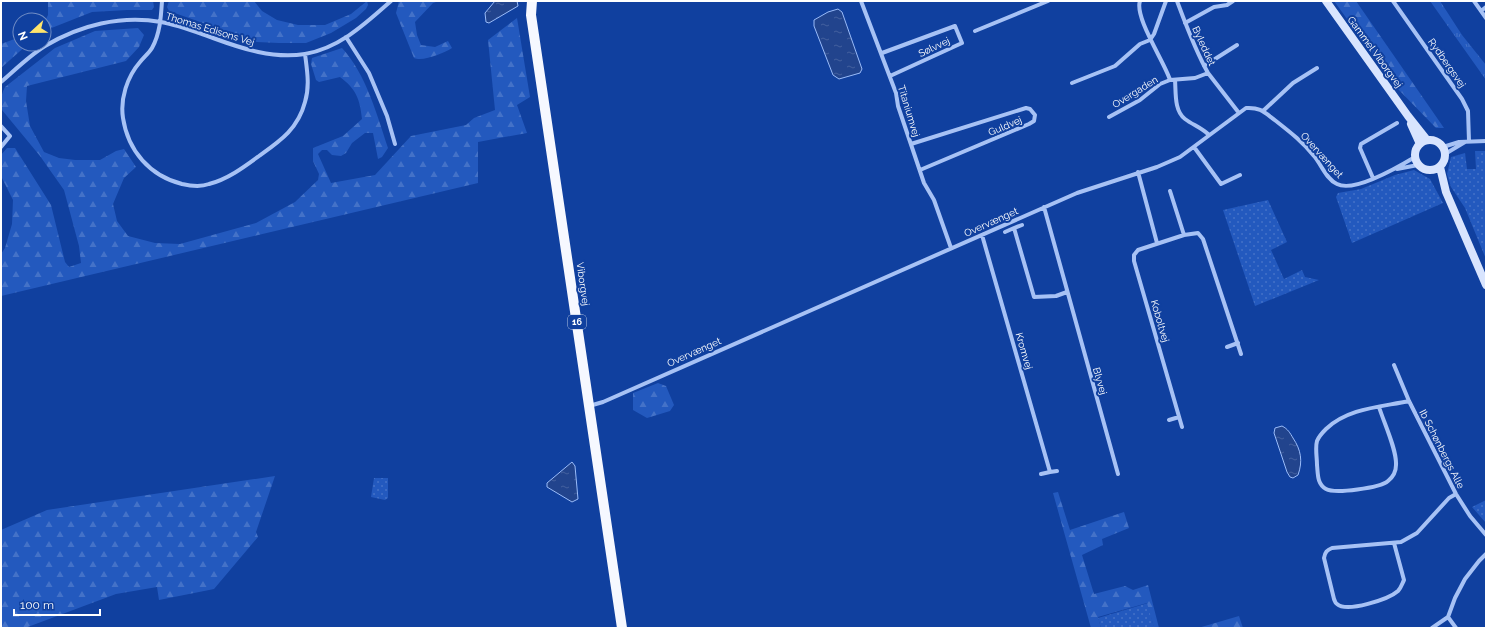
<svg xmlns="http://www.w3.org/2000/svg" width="1487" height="629" viewBox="0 0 1487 629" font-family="Raleway,sans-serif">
<defs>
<pattern id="grass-dots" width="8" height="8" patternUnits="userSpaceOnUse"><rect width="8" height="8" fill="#2359be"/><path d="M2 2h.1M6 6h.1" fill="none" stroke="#4472c8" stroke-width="1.8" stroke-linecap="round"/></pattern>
<pattern id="forest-firs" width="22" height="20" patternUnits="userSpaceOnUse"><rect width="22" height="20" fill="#2359be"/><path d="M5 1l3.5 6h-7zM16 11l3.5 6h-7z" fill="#4472c8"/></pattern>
<pattern id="park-tufts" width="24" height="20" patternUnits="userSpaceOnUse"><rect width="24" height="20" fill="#2359be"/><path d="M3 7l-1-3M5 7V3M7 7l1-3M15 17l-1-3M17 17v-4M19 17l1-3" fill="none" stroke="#4472c8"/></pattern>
<pattern id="water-ripples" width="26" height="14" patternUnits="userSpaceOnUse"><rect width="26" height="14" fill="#22448d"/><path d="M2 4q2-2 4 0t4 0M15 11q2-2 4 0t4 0" fill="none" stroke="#43609e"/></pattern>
</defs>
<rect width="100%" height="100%" fill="#10409f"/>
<path fill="url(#grass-dots)" d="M1475,151H1486V259L1465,208L1451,187L1447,174L1451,157L1465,153L1467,169H1476Z
M1414,170L1430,179L1443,203L1352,243L1336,197L1338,193L1361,189L1395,175Z
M1268,200L1287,242L1271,250L1284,279L1302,270L1305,277L1319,280L1255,306L1223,210Z
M374,478H388V498L385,500L371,497Z
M1486,500V523L1472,507Z
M1148,603L1154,628H1101L1098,618Z"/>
<path fill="url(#forest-firs)" d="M48,1H153L154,7L152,10H127L92,12L49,29L44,33V23L48,15Z
M169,1H254L262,11L277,20L298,25H325L351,14L367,1L368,5L366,9L356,18L331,33L306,43H279L257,42L169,11L167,7Z
M399,1H439L433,3L415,22L417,35L421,45L435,47L448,41L452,48C444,53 423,62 414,58L396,13Z
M1334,1H1356L1444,128H1436L1397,88Z
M517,18L530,97L517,105L527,133L478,142V183L1,296V254L5,248L12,224L13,200L1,176V155L7,148H15L51,205L65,262L69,267L81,263L79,246L64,190L40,156L2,110C0,101 1,95 5,87L55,48L95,31L138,28L144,35L139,47L126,61L27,86L26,101L30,126L44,152L59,158L75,160H100L116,151L124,149L136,167L124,178L113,204L117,221L128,236L155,243L180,244L256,223L295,202L318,180L319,174L313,161V148L343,136L362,119C360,99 356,89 340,77L319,82L316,80L311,64L312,58L342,48C366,74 377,115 388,148L382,157L378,159L373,133H365L352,143L346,153L341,156L332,155L327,150H322L318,154L331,183L375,175L411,136L466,125L474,118L495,110L488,40Z
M20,37V44H28L1,68V44Z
M658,383L666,386L674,405L670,411L647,418L633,410V393Z
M275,476L256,532L258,537L214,589L159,600L157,587L116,594L25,628H1V530L47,510Z
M1058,492L1070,530L1124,512L1129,528L1102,539L1103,545L1082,555L1094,594L1125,586L1133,590L1148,585L1159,628H1154L1147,603L1098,617L1101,628H1091L1053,493Z
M1239,616L1243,628H1198Z"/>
<path fill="url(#park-tufts)" d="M1430,1H1440L1462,35L1486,65V80Z"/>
<path fill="url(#water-ripples)" stroke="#99bbf9" d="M495,1H517L518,6L489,23L486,22L485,13Z
M838,9L842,12L862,69L860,73L839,79L833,75L814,26V20L828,12Z
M1282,426C1288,429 1290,433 1293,438C1301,450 1303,461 1298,475L1293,478L1290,477L1287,472L1274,433L1275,428Z
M572,462L575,466L578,499L572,502L547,487V483Z"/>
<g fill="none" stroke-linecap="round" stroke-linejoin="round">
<path stroke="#a7c2f5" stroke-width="4" d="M162,1C161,17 160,34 152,48C149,53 144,57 140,62C127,77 120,99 123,118C128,151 150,176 182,184C191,186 201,187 209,184C228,179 244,167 259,156C280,141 298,129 305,102C310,86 307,70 305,54
M861,1L896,93L898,106L924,183L934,200L951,248
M1140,1C1134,17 1165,63 1170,80
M1177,1C1186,25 1195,50 1208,73L1239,113
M1393,1L1462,99L1468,111L1469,141
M1474,1L1486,18
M1481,11L1486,7
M1185,23L1214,7L1227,5L1233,1
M975,31L1048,1
M346,37L369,73L387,116L395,144
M882,53L955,26L962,43L890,76
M1204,66L1237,45
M1175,80C1176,92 1174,111 1185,119C1193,125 1202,128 1209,135
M1,82C15,70 29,56 45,46C80,25 121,15 161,22C179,25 196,32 213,38C243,49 273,59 305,54C340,48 366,23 391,1
M1072,83L1115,66L1140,44L1150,40L1154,34L1166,1
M1263,111L1293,83L1317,68
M1109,117L1140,100L1160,84L1170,80L1195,78L1208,73
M1,126L10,136L1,147
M911,144L1026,108L1030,109L1035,115L1034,121L1029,124L920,170
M1194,147L1221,184L1240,175
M1443,147L1459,142L1486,141
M1445,154L1465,142
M1397,169L1418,165
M1138,172L1157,243
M1373,178L1360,148L1361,144L1397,123
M1170,191L1184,235
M1044,207L1118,474
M1014,228L1022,225
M1005,232L1014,228L1034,297L1056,296L1067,292
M982,235L1050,472L1057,471
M1227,347L1238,343
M1394,365L1409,401L1456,494L1470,516L1486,535
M589,406L603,402L1077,193L1157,167L1180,157L1246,108C1261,107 1265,113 1276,121C1290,132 1303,142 1314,156C1321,164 1326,179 1337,184C1354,193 1400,166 1415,157
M1379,407C1384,423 1397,450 1396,465C1396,472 1393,477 1388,481C1380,488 1335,494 1326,489C1317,484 1318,474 1317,465C1317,457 1315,448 1317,441C1319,436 1323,432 1326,429C1348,408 1381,407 1409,401
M1169,420L1179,417
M1182,427L1134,261V255L1138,250L1184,235L1198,233L1203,239L1241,354
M1041,474L1050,472
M1394,543L1404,580C1402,584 1401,588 1398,591C1389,599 1347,613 1337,604C1335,603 1335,601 1334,599L1324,558C1325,552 1327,550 1332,548L1401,542L1417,533L1449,498L1456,494
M1448,617L1456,628
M1432,628L1448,617L1455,598L1465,579L1479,561L1486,554"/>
<path stroke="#d8e4fe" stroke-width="8" d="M1326,1L1408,116L1427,140
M1411,124L1420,144
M1415 155a15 15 0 1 1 30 0a15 15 0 1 1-30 0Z
M1440,167L1446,192L1486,285"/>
<path stroke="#f6f8ff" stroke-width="10" d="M532,1L531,15L622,628"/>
</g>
<g text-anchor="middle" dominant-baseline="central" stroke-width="4" stroke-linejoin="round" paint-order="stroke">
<rect fill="#10409f" stroke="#b7c6e2" stroke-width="1" x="568" y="315" width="18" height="14" rx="3"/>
<g font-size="9" font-weight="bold" fill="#fff">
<text x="577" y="322">16</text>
</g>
<g font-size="10" fill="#fff" stroke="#10409f">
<text transform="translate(210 29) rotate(17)">Thomas Edisons Vej</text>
<text transform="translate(1204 46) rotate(65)">Byleddet</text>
<text transform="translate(934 47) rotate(-25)">Sølvvej</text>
<text transform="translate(1375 52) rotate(54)">Gammel Viborgvej</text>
<text transform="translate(1447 63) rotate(55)">Rydbergsvej</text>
<text transform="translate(1135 92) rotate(-32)">Overgaden</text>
<text transform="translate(909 111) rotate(73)">Titaniumvej</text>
<text transform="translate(1005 126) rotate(-23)">Guldvej</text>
<text transform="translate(1322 155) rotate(48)">Overvænget</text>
<text transform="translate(991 222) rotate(-24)">Overvænget</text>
<text transform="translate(583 284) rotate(82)">Viborgvej</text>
<text transform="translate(1160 321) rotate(74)">Koboltvej</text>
<text transform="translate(1024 351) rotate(74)">Kromvej</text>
<text transform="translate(694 352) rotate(-24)">Overvænget</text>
<text transform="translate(1100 381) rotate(74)">Blyvej</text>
<text transform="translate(1442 449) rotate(63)">Ib Schønbergs Alle</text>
</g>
</g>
<rect width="1487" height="629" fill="none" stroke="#ffffff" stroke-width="4"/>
<g transform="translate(32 32) rotate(248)"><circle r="19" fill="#10409f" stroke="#708cc5"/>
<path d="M0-3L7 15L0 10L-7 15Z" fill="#ffe46c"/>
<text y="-6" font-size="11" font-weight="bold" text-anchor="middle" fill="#ffffff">N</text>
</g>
<path d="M14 609v6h86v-6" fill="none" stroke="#ffffff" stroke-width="2"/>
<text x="20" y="609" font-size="12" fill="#ffffff" stroke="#10409f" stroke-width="3" paint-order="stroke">100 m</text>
</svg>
